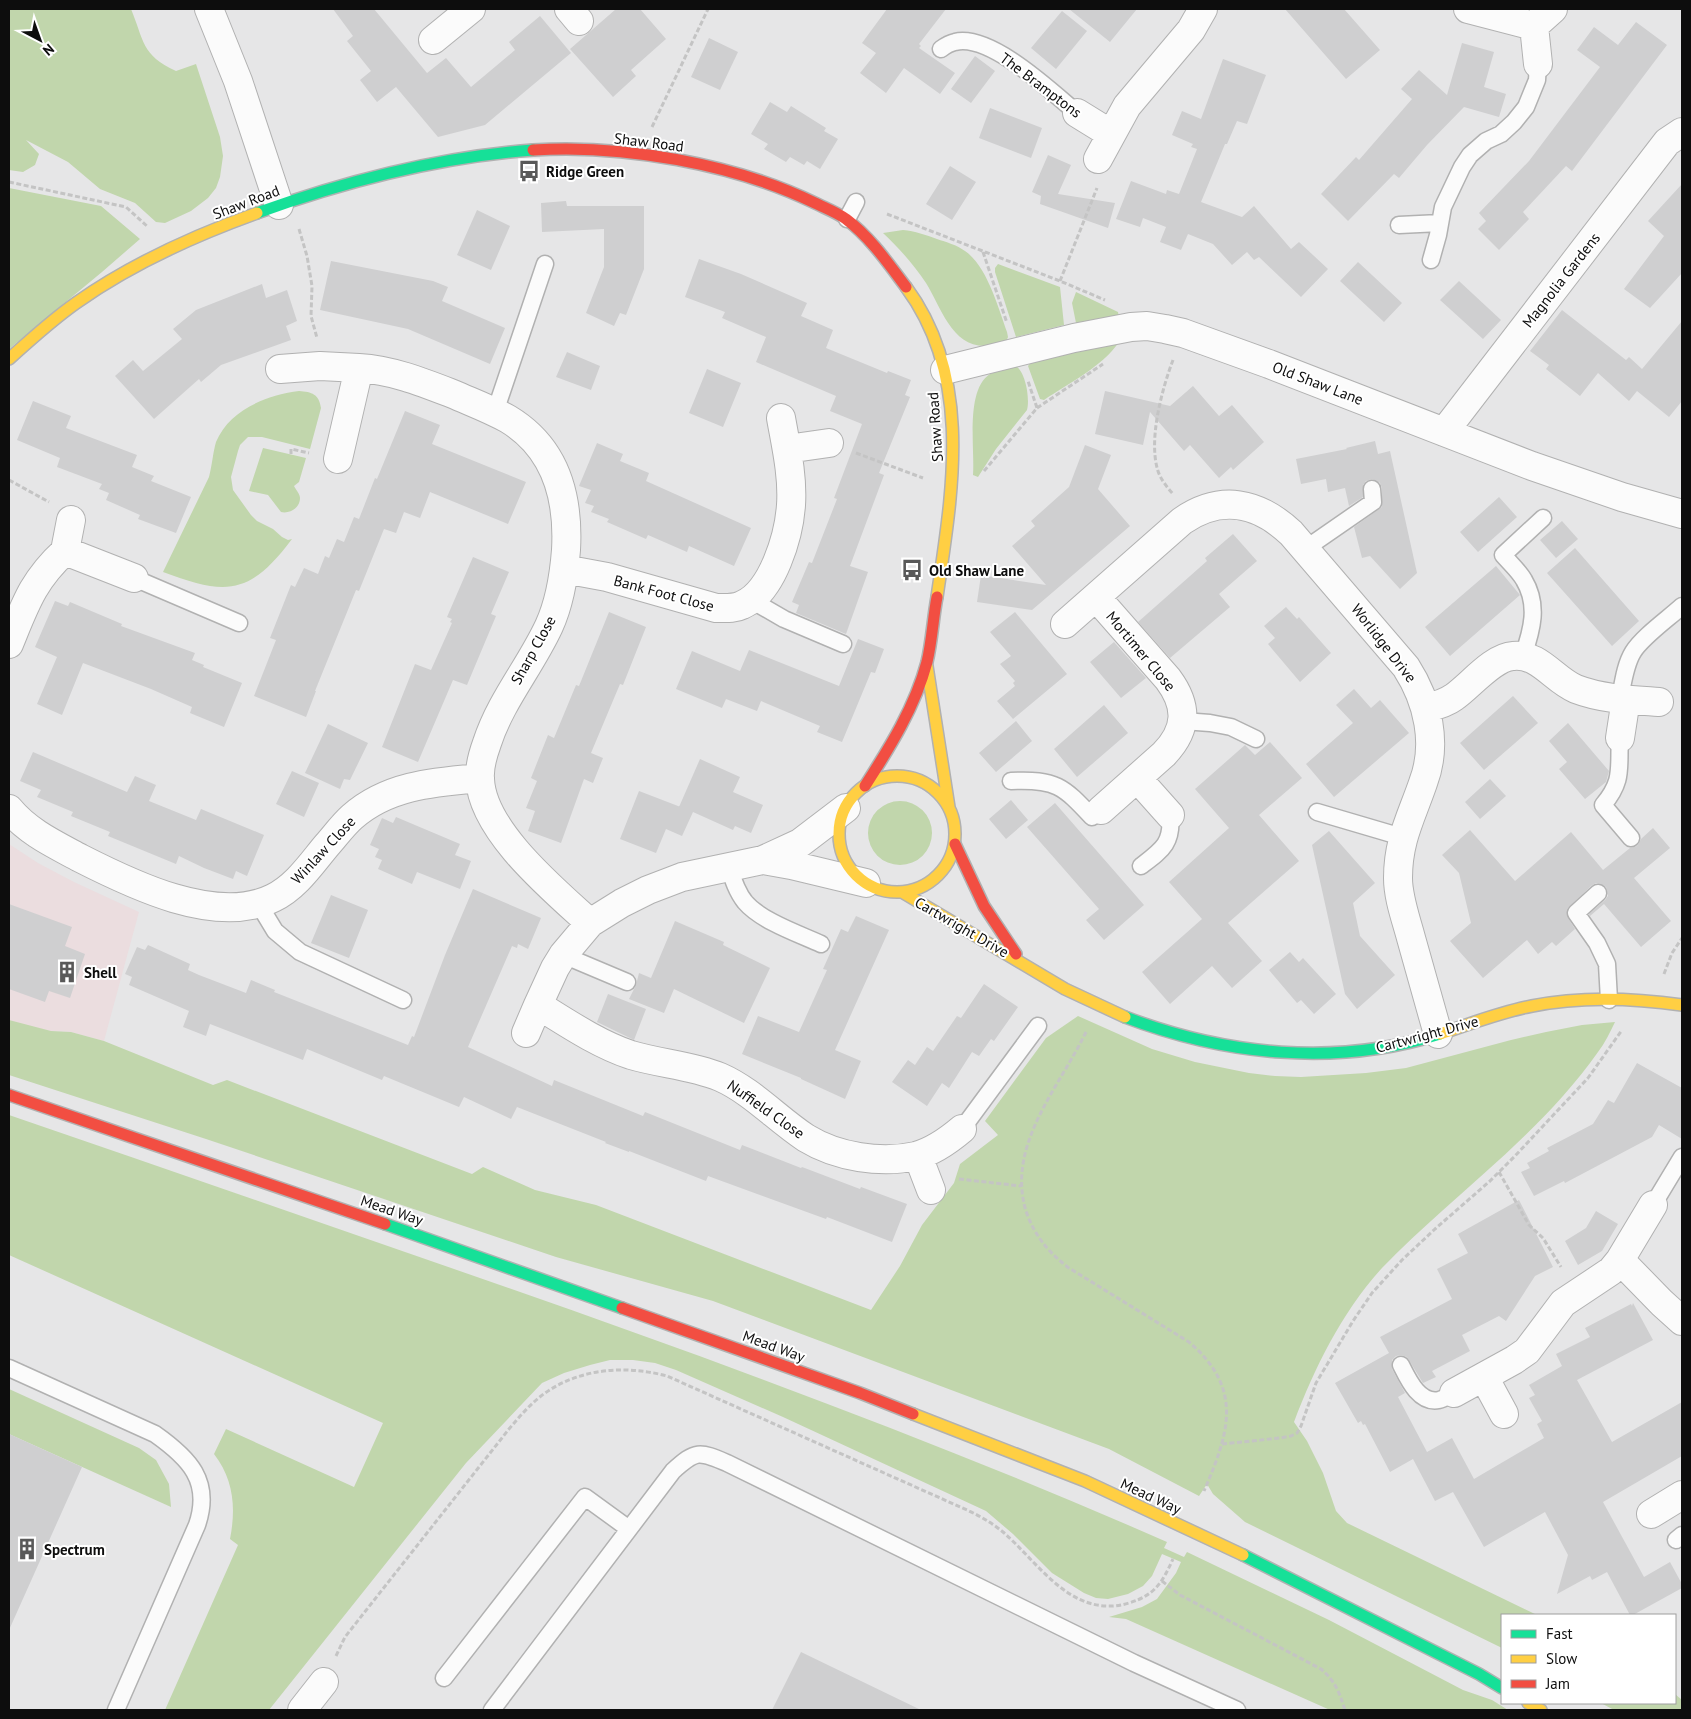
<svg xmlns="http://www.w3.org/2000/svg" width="1691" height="1719" viewBox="0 0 1691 1719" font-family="'PT Sans',sans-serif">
<rect width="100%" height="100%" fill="#e6e6e7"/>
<path fill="#ebdddf" d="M9,844L38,863L74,882L139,912L104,1041L71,1032L51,1031L31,1027L9,1028Z"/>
<path fill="#c1d6ac" d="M9,9H131C144,40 141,55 176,71L196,64L220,137L223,156L220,177L216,188L208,198L191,211L165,223L156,222L135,203L100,189L68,162L26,140L39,154L35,165L23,172L9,170Z
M9,188L101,206L140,239L102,272L9,349Z
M903,230C915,231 926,235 937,239C946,242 957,245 965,251C987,266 998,307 1007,332L1008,337L1006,342C1000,343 993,346 987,346C952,348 941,307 926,283C914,265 899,248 883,233Z
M998,264L1060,287L1064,325L1016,337L995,272V268Z
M1076,292L1118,312L1119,317L1076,323L1072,303Z
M1119,342C1102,367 1069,383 1044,400L1040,399L1028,366L1031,362Z
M1016,366C1026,373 1030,399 1027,410L996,449L978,477L973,475C975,449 965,390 990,374C997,370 1008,369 1016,366Z
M299,391C312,392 319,394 321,408L310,449L262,437H248L240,445L238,451L231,477L233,490L251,515L257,521L273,529L282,537L288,540L292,539C250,595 227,596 163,572L209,477C212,466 213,452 216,442C229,410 267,395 299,391Z
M263,448L306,458L299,482L294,486C296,490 300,494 300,498C300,508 290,514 281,512L268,495L249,491Z
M868 833a32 32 0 1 1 64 0a32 32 0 1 1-64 0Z
M1078,1016L1152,1049L1195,1062L1249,1073L1275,1076L1301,1077L1366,1073L1406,1068L1511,1040L1546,1032L1582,1025L1615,1022C1610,1032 1605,1043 1598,1052C1556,1112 1497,1162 1442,1211C1422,1229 1401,1248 1382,1268C1342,1312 1315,1367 1294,1422L1307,1441L1323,1473L1336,1511L1347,1523L1537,1615H1502V1648L1245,1522L1213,1494L1207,1484L1199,1496L1109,1449L713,1301L556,1257L206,1139L9,1075V1020L51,1031L71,1032L104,1041L213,1085L227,1080L472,1174L483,1167L535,1190L596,1205L871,1310L900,1266L922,1225L954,1183L960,1164L998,1135L985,1121L1046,1038Z
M9,1115C150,1163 290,1212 431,1261C679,1347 926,1436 1167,1542L1164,1548L1184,1557L1187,1552L1329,1620L1463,1690L1492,1700L1508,1710H1330L1126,1619L1109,1617L1142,1607L1157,1599L1176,1573L1181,1562L1162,1554L1152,1576L1143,1586L1128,1594L1108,1599L1096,1598L1084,1593L1052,1573L1013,1534L986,1511L783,1417L676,1370L655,1363L633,1360H610L590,1365L564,1373L542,1383L466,1463L269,1710H165L238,1545L230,1539C236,1508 234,1480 214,1454L226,1429L354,1487L383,1423L9,1255Z
M9,1389L139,1448L156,1460L169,1484L171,1507L9,1434Z
M1675,1694L1682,1700V1710H1614L1601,1703H1675Z"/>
<path fill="#cfcfd0" d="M333,9H374L427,73L446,58L471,87L515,50L509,42L540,16L571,53L485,125L438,137L396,87L377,102L360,80L371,71L347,41L353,36Z
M616,9H640L666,39L631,70L636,76L613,97L570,49Z
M887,9H946L919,44L921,46L919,48L955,73L940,94L904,68L886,93L860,73L876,53L862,43Z
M1069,9H1137L1110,42Z
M1285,9H1344L1380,50L1346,79Z
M1062,11L1087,31L1056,69L1031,48Z
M1636,22L1667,45L1572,171L1566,166L1523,212L1529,219L1499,250L1478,229L1486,221L1479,213L1529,161L1600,67L1577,50L1594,27L1618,45Z
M709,38L738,52L720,90L691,77Z
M1462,43L1494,52L1484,87L1506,94L1499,117L1464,107L1427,145L1399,178L1394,174L1348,221L1321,194L1356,157L1359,160L1412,99L1401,89L1419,70L1447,95Z
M975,56L995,71L971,103L951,89Z
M1223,59L1266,75L1247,124L1237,121L1227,144H1225L1201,202L1242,217L1254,206L1291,249L1299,242L1328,269L1301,297L1259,257L1254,260L1247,252L1232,265L1213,244L1188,234L1181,250L1160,242L1166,227L1143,218L1140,227L1116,219L1131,181L1166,194L1167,190L1179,194L1197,149L1191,147L1193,144L1172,135L1182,111L1201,119Z
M770,102L787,112L791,106L826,128L824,131L838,139L820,169L807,161L804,165L790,157L786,162L764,149L768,144L751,134Z
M990,108L1042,128L1031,158L979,138Z
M1048,155L1071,165L1058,194L1115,203L1108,228L1040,204L1041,196L1032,192Z
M950,166L976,182L952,220L926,204Z
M1682,184V273L1650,308L1624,289L1664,236L1648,221Z
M566,201L567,206H644V269L626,315L620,313L614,326L586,313L604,267V229L542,232L541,203Z
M477,210L510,226L491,270L457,255Z
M699,259L741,274L807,303L801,316L833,330L826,348L887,373L888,371L911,380L905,395L910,397L879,473L884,475L850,566L868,572L846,634L796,613L799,605L792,602L809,562L812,563L837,499L834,498L862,424L830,411L836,396L756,362L766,337L722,318L725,312L685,297Z
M331,261L433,281L448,287L442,301L505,328L490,364L408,329L320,310Z
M1358,262L1402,303L1384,322L1340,281Z
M1459,281L1501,320L1483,339L1440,300Z
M262,284L266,298L287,290L297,321L286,326L291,340L221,365L201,382L199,379L154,419L115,376L133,360L143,371L182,339L173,329L196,310Z
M1562,310L1626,360L1629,357L1642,369L1682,321V401L1669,417L1637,391L1629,401L1598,373L1580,396L1546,369L1549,365L1530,351Z
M567,352L600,366L591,390L556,377Z
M707,369L741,383L723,427L689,413Z
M1193,386L1219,416L1232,405L1264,442L1233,470L1231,467L1219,478L1190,445L1184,451L1150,412L1143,445L1095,434L1105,391L1170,406Z
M33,401L71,416L66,428L137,455L132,467L154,476L151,481L191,497L176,533L138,519L140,515L106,500L109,493L99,489L102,484L57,467L60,458L17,440Z
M405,411L440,425L432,444L526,482L508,524L430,492L420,518L404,512L396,533L384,529L359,591L356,590L315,691H316L306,717L254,696L276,640L270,638L291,585L295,587L304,568L318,574L325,556L329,558L337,539L344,542L354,517L359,519L375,478L377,479Z
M1375,441L1378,454L1390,451L1417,573L1400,589L1370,556L1362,558L1354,527L1382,507V488L1380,483L1372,479L1366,481L1363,485V497L1349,506L1345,488L1328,492L1326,479L1301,484L1296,459L1347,449L1346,448Z
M597,443L623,454L620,461L649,473L646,481L751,528L734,566L689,546L687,552L648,535L646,539L607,522L609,519L591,512L594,506L585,503L591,490L579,486Z
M1085,445L1111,455L1098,489L1130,526L1032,610L977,602L981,575L1046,585L1012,546L1035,526L1031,521L1069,487Z
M1499,497L1517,517L1478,552L1460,532Z
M1562,521L1578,539L1556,558L1540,540Z
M1233,534L1257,561L1219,594L1230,607L1170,658L1138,622L1207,561L1205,558Z
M1575,548L1639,621L1612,646L1547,573Z
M473,557L509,572L491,614L496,616L467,685L453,680L418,762L382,747L415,664L431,670L452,623L450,622L452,619L447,617Z
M1496,566L1520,595L1450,656L1425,627Z
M55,601L68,606L70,602L122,624L121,626L195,653L192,660L204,665L203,667L242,683L224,727L190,713L192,707L151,689L83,663L62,715L37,704L57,657L35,647Z
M1286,607L1297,619L1299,617L1331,653L1300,682L1268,644L1275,638L1264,626Z
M609,612L646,627L623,685L620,684L591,753L603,758L593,783L584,779L561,843L528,831L535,811L526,808L537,781L531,778L548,735L554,738L576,685L579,686Z
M1015,612L1067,674L1013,719L997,701L1015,686L1013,683L1015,681L1000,664L1011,656L990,632Z
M858,639L884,649L875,673L871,672L842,742L817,732L820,726L761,701L757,711L726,699L722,708L676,689L692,651L740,671L749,650L839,686Z
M1114,642L1146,678L1121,698L1090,662Z
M1354,689L1371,708L1380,700L1409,733L1334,797L1306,764L1353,723L1336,705Z
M1513,696L1538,723L1484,770L1460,743Z
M1104,705L1128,733L1077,777L1054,749Z
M1016,721L1032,741L996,772L979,753Z
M1568,723L1609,771L1606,782L1585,799L1559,769L1567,762L1549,741Z
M328,724L368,743L350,780L344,779L340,789L305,773Z
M1270,742L1302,778L1259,815L1299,861L1228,923L1262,961L1232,988L1212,966L1170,1004L1142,972L1202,919L1169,882L1229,828L1195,789L1245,745L1255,755Z
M33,752L127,792L135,776L156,785L149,801L196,820L201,809L264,835L247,876L236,871L233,879L204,868L179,856L176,864L108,836L110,832L71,816L73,812L37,797L41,790L20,781Z
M700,759L740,777L733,792L763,805L751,833L735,826L733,830L693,812L682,836L666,829L656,853L620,839L639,791L691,811L679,807Z
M292,771L319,783L304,817L276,804Z
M1490,779L1506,796L1480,819L1465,802Z
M1011,800L1028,820L1006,839L989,819Z
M1055,803L1144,905L1104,940L1086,920L1099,909L1027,827Z
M396,817L460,844L455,855L471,861L460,889L417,872L412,884L378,869L382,860L375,857L379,849L370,845L382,818L393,823Z
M1653,828L1670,848L1634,878L1671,921L1641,947L1604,904L1590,916L1589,914L1605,900L1608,896L1606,887L1601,884L1596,883L1591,886L1567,909L1568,918L1575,929L1556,946L1552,942L1538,954L1527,940L1483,978L1450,941L1471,923L1459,873L1442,855L1470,830L1515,881L1571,832L1603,870L1630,848L1637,846L1641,839Z
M1329,831L1375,883L1353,903L1360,936L1395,975L1357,1009L1345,994L1312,845Z
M473,889L541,918L528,949L518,944L517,948L512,946L468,1047L552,1086L554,1080L643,1116L645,1112L740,1150L742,1145L801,1168L802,1167L860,1189L861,1187L907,1204L892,1242L827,1217L826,1219L708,1176L706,1181L629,1151V1152L605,1143L606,1142L517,1107L511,1119L464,1097L459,1107L384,1076L382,1080L307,1049L303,1060L210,1024L206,1036L183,1027L189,1011L129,985L132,977L125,974L137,947L145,950L148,945L190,964L188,970L199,975L246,993L251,980L275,990L274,992L408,1045L412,1036L414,1037L445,955Z
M331,895L368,910L349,958L311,943Z
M9,904L72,927L65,946L85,954L70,998L49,991L45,1002L9,989Z
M856,916L889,930L835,1050L861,1061L845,1099L801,1079V1078L742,1054L758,1016L799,1032L827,970L823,969L841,929L848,932Z
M675,921L724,942L723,945L770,968L744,1023L674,989L664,1013L629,999L636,985L639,973L651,978Z
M1290,952L1299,962L1303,958L1336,994L1314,1014L1301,1000L1297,1003L1269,970Z
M984,984L1018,1007L994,1041L991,1039L979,1056L972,1052L949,1088L942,1083L927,1106L892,1082L908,1060L915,1065L927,1047L933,1051L957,1016L961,1018Z
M608,994L646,1009L634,1040L597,1022Z
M1637,1063L1682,1088V1139L1659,1125L1652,1137L1565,1183L1564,1181L1534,1196L1521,1172L1530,1168L1527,1163L1549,1151L1547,1148L1593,1124L1608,1100L1614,1103Z
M1519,1200L1553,1267L1535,1276L1506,1321L1499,1316L1462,1335L1470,1351L1432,1371L1436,1377L1423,1383L1407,1357L1401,1355L1396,1356L1392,1360V1369L1405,1393L1398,1397L1427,1452L1452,1438L1474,1479L1544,1438L1537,1424L1542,1421L1529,1398L1535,1395L1529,1385L1562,1366L1556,1354L1590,1337L1585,1328L1631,1304L1632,1306L1633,1303L1653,1340L1577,1380L1612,1442L1682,1402V1456L1603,1502L1644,1577L1670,1562L1682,1584V1588L1633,1615H1630L1607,1572L1592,1580L1590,1576L1557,1594L1568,1555L1545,1512L1484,1547L1453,1492L1435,1501L1413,1459L1390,1472L1365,1424L1363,1425L1361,1421L1358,1423L1335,1383L1389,1353L1380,1337L1452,1299L1437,1269L1468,1253L1458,1234Z
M1596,1211L1618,1224L1602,1251L1578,1265L1565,1241L1586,1228Z
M9,1434L82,1467L9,1630Z
M801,1652L921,1710H772Z"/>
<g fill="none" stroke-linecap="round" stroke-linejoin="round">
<g stroke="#b1b1b1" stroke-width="19">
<path id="lane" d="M941,49C945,46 950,43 955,42C990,33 1052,92 1077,113
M847,219L856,202
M1399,225L1440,223
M1431,260L1438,235L1443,207L1462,167L1470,155L1486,141L1501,134L1514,122L1526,107L1537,80L1538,64
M495,412L545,264
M1305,549L1373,502L1372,489
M134,578L239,623
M751,600L784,619L843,644
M1523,656C1532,630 1539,605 1524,580C1519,571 1510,563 1503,555L1543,518
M1620,698C1623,683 1625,665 1633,652C1642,637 1669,618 1682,606
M1183,721L1210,723L1231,727L1256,739
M1620,738C1618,768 1624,780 1603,805L1631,838
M1011,781C1056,779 1063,786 1092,817L1101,810
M1317,812L1402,837
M1141,866C1162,850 1173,843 1170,815
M729,867C733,880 737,892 745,902C761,921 799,934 821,944
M1598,893L1576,913L1597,943L1607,964L1609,1000
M258,903L275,931L300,952L403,1000
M563,955L627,982
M962,1129L1038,1026
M1653,1205L1682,1157
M1401,1365C1408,1379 1419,1404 1439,1400C1444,1399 1449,1395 1454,1393
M9,1368L155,1434C189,1458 212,1481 197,1525L116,1710
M1676,1540L1682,1535
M444,1678L585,1497L629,1529
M492,1710L673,1471C696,1450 699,1451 727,1463L1134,1663L1237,1710"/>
</g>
<g stroke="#b1b1b1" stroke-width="30">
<path id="street" d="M209,9L238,81L279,205
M569,9L579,21
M1468,9L1534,26L1538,64
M1534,26L1553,9
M433,40L471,9
M1077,113L1111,134
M1098,159L1127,106L1191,30L1203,9
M280,369L320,366L359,368
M945,370L1074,338L1131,327L1147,326L1165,329L1183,333L1269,364L1532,466L1622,497L1682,514
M1444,432L1667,142L1682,132
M787,449L829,443
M338,459L359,368C392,370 422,382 453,394C471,402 490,409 508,419C556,448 569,497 566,550C564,576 560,602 549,626C530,667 501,700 487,743C483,754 479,767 480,779C482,831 554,890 590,923
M65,551L71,520
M564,569L607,577L716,608C725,608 734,609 742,605C773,592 789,535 791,505C793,476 786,446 781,418
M1096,597L1168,679C1188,706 1188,729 1164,754L1101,810
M1065,624L1182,521C1221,494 1258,502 1291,533L1406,667C1428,701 1438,744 1423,783C1411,818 1398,840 1398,878C1398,898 1406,919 1411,938C1420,970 1429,1002 1438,1034
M9,644C25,605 33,580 65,551L134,578
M1426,708C1435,706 1446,703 1454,697C1470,686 1493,657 1513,656C1539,653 1554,680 1576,689C1602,699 1632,700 1659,702
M1620,738L1626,699
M1137,778L1170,815
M9,809C28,832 54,844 80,858C131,884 216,926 273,898C296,887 311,864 327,845C335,836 343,825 352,817C388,785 435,782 480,778
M763,860L800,843L846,808
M866,883L791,865L763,860L682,877L648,890L622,903L590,923L563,955L555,968L538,1005C567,1023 598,1044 631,1055C661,1064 691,1065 720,1077C752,1091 777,1119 806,1138C837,1157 881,1164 916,1156C934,1151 949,1140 962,1129
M526,1033L538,1005
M918,1156L931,1190
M1620,1260L1662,1303L1682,1321
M1484,1377L1504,1414
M1454,1393L1514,1360L1527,1351L1563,1303L1611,1271L1620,1260L1653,1205
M1651,1514L1682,1495
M302,1710L324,1682"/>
</g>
<g stroke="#b1b1b1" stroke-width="14">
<path id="fast" d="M257,213C346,181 438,157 533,150
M1125,1017C1225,1055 1336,1067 1440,1034
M385,1224L622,1308
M1243,1555L1479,1674L1502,1688"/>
</g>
<g stroke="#b1b1b1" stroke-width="14">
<path id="slow" d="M906,287C974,379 952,493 937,597
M9,359C31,339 52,320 76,303C131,264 193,236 257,213
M927,666L949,807
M839 834a58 58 0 1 1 116 0a58 58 0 1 1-116 0Z
M902,892L1065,989L1125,1017
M1440,1034C1470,1024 1500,1012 1532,1006C1581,996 1632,998 1682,1005
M913,1414L1085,1481L1243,1555
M1528,1703L1541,1710"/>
</g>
<g stroke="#b1b1b1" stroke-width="14">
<path id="jam" d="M533,150C622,144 735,164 815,203C825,208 836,212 846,219C870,237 888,263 906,287
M865,786C890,747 915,707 927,662C932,641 933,618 937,597
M955,844L984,906L1016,954
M9,1095L385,1224
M622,1308L860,1393L913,1414"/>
</g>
<path stroke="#c4c4c4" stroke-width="3" stroke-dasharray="5 2.5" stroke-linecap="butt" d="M652,127L708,9
M9,182L126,207L148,227
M887,214L1060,281L1105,300
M299,229L307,256L312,286L311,316L317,338
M983,252L1007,323
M1060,281L1097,188
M1173,360C1162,389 1148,440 1158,471C1161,480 1167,487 1173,494
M1037,408L1103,364
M856,453L923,478
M291,454V449L309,453
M984,471L1037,408L1028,381
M9,480L49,502
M1664,974L1672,953L1682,938
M1086,1032C1059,1088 1006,1145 1026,1211C1034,1235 1049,1253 1069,1268L1189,1342C1244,1389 1229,1433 1204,1491
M1499,1172L1529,1225L1543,1238L1561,1267
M959,1179L1021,1186
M1222,1444L1280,1438L1291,1436L1297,1433L1301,1426L1316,1383L1353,1321L1372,1293L1402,1260L1435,1229L1490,1181L1515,1156L1588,1078L1622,1030
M1162,1581L1180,1595L1321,1669C1336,1682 1339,1692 1345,1710
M336,1656L345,1637L509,1429C520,1416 531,1403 545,1393C581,1368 626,1365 667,1376L967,1510C980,1516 992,1523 1003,1532C1039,1563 1072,1620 1129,1603C1155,1595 1162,1583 1173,1559"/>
<use href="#lane" stroke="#fbfbfb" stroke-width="16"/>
<use href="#street" stroke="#fbfbfb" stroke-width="28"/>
<use href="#fast" stroke="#16e098" stroke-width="11"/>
<use href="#slow" stroke="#ffcf43" stroke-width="11"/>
<use href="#jam" stroke="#f24e42" stroke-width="11"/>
</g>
<defs>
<g id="bus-bare" transform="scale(1.725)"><path d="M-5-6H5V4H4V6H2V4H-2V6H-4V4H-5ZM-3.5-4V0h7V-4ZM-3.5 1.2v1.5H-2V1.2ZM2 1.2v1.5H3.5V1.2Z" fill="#595959" stroke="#fff" stroke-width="2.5" paint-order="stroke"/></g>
<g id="building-bare" transform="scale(1.725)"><path d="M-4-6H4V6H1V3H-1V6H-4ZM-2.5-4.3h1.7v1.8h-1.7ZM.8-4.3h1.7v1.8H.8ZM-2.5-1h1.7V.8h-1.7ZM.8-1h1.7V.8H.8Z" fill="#595959" stroke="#fff" stroke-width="2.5" paint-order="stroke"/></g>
</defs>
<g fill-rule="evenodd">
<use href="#bus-bare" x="529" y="171"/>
<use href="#bus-bare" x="912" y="570"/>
<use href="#building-bare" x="67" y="972"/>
<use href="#building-bare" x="27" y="1549"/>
</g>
<g text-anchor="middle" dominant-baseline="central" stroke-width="4" stroke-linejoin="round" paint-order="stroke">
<g font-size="15" fill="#0d0d0d" stroke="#fff">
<text transform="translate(1041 85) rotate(37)">The Bramptons</text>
<text transform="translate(649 142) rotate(7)">Shaw Road</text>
<text transform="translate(246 202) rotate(-21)">Shaw Road</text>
<text transform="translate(1561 280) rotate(-52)">Magnolia Gardens</text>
<text transform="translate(1318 383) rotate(21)">Old Shaw Lane</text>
<text transform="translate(935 427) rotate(-94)">Shaw Road</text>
<text transform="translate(664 593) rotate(15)">Bank Foot Close</text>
<text transform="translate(1384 643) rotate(52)">Worlidge Drive</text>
<text transform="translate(533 650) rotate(-61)">Sharp Close</text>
<text transform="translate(1141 651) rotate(50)">Mortimer Close</text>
<text transform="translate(323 850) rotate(-47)">Winlaw Close</text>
<text transform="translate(962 927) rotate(30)">Cartwright Drive</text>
<text transform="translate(1427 1034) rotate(-15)">Cartwright Drive</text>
<text transform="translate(766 1109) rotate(35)">Nuffield Close</text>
<text transform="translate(392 1210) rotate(19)">Mead Way</text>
<text transform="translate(774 1346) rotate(20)">Mead Way</text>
<text transform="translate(1151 1496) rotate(25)">Mead Way</text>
</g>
<g font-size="15" font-weight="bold" fill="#0d0d0d" stroke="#fff" text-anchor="start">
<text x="546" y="171">Ridge Green</text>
<text x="929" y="570">Old Shaw Lane</text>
<text x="84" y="972">Shell</text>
<text x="44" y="1549">Spectrum</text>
</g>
</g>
<rect width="1691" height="1719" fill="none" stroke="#0d0d0d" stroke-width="20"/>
<rect x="1501" y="1614" width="175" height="90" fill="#ffffff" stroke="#9e9e9e"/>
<rect x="1511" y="1630" width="25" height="8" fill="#16e098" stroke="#9e9e9e"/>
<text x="1546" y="1639" font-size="15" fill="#0d0d0d">Fast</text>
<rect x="1511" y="1655" width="25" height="8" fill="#ffcf43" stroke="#9e9e9e"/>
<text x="1546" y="1664" font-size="15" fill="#0d0d0d">Slow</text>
<rect x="1511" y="1680" width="25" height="8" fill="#f24e42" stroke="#9e9e9e"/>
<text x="1546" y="1689" font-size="15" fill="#0d0d0d">Jam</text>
<g transform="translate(40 40) rotate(139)" stroke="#ffffff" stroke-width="4" paint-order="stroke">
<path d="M0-4L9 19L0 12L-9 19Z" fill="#0d0d0d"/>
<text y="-8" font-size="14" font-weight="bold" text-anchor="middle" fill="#0d0d0d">N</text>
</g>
</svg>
